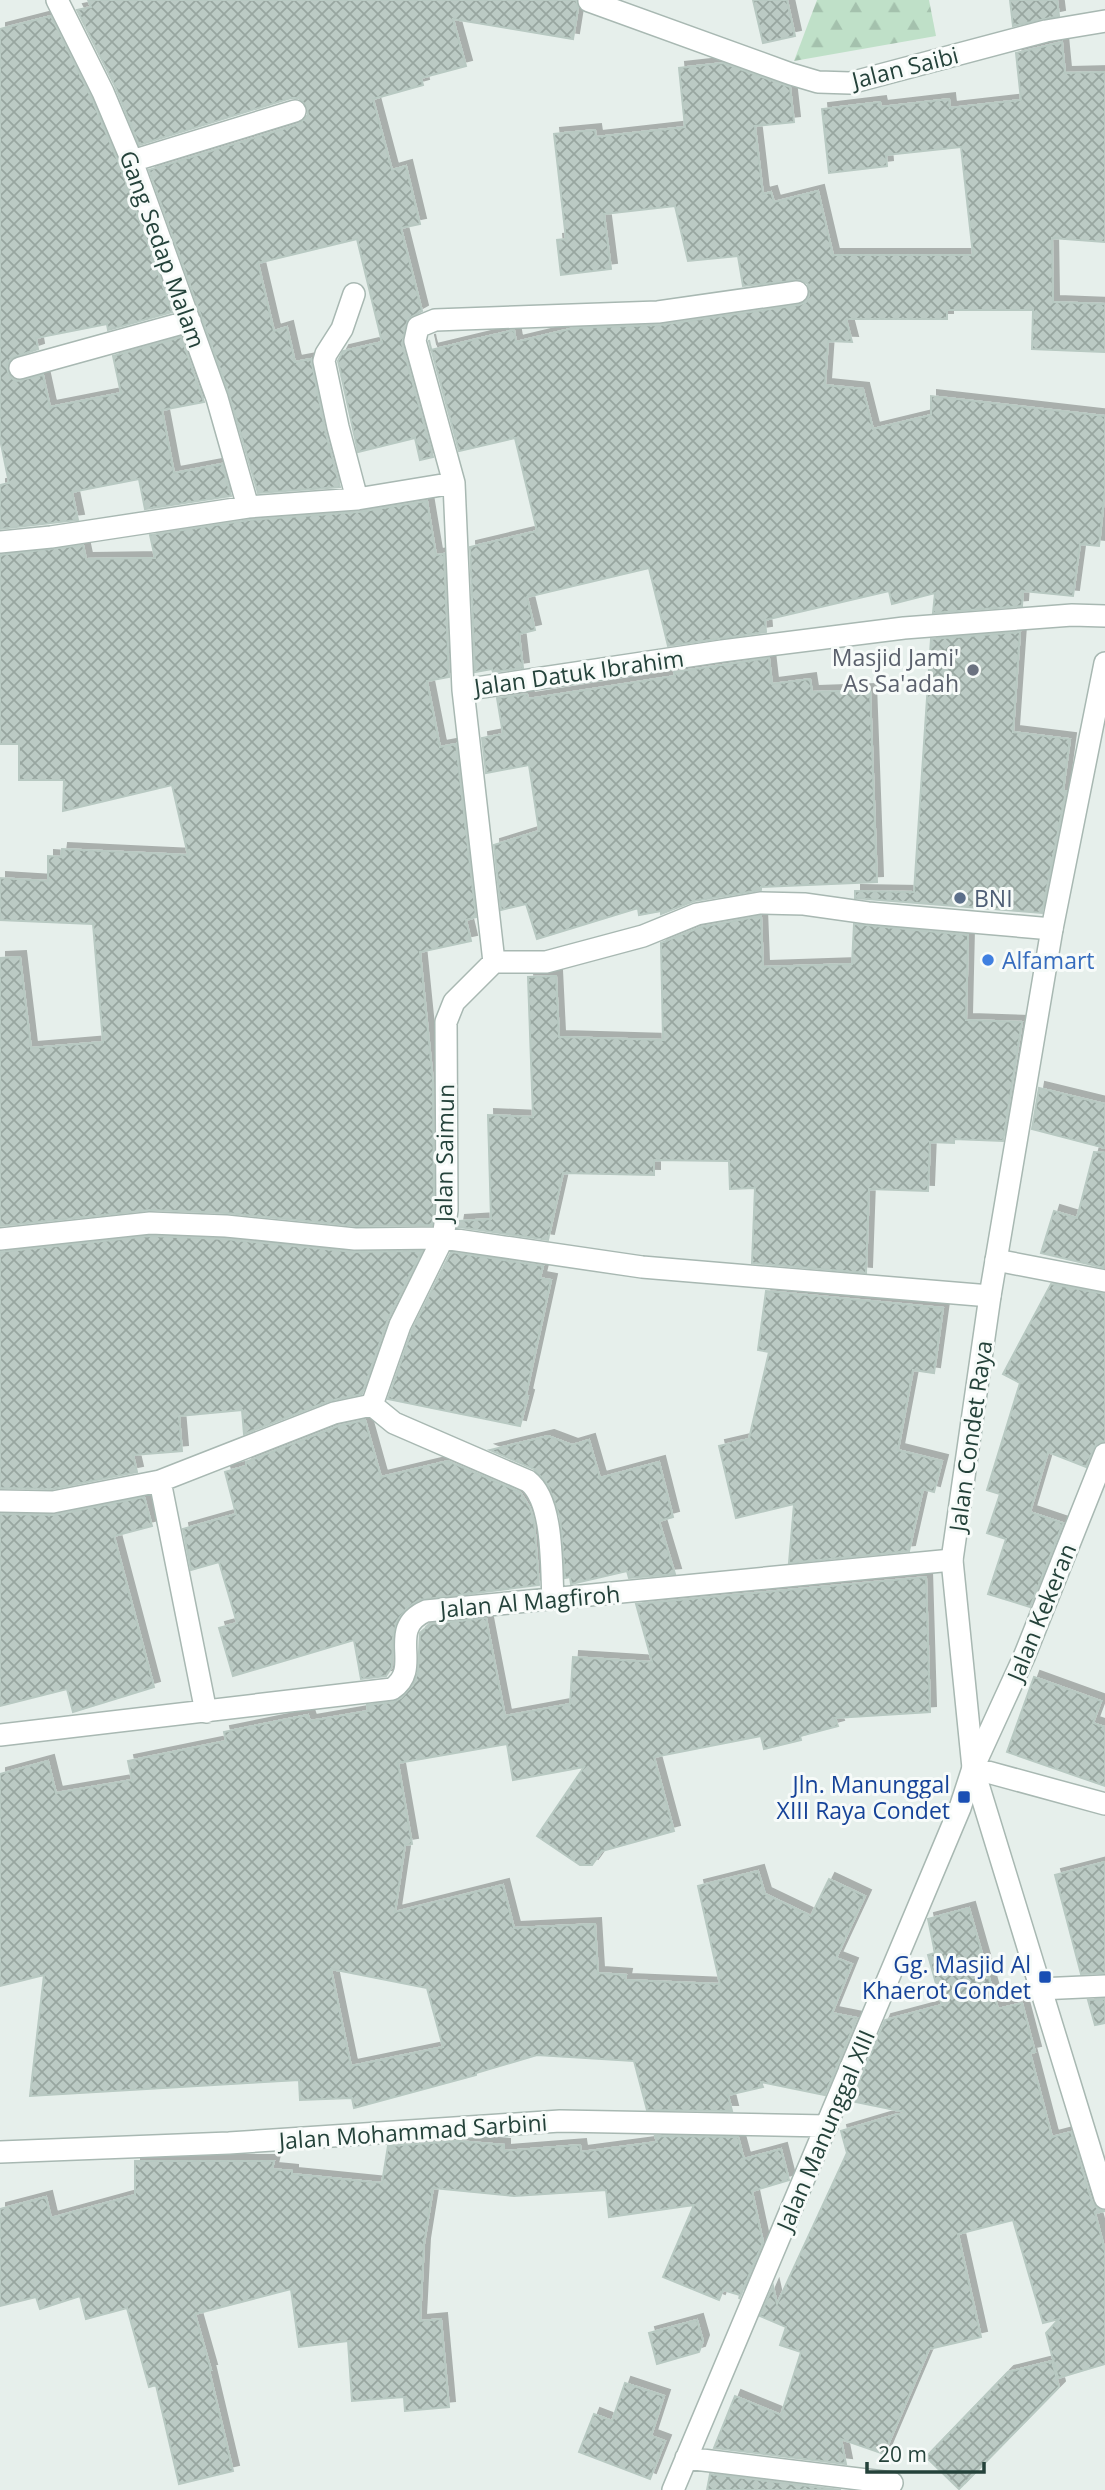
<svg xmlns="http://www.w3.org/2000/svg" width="1105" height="2490" viewBox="0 0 1105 2490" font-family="'Open Sans',sans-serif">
<defs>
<pattern id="forest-firs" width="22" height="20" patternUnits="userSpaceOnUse" patternTransform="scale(1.75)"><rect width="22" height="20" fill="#bfe0c8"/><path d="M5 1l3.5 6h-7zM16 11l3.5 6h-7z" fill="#a4c1ad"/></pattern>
<pattern id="building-cross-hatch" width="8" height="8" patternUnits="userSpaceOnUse" patternTransform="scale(1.75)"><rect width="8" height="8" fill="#bbcac4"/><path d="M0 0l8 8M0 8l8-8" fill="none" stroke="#98a6a0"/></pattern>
<filter id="shadow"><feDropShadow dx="6" dy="-6" stdDeviation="0" flood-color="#0004"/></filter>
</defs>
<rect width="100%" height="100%" fill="#e6efeb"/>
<path fill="url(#forest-firs)" d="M817,0H929L936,36L794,61Z"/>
<path fill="url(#building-cross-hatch)" stroke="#b8c9c2" stroke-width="2" fill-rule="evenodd" filter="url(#shadow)" d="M88,0H576L578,8L573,39L453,19L466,66L421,78L423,85L373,99L392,170L406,166L420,224L401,228L422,311L408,319L402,344L433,457L420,460L415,438L358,452L338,361L343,351L382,342L357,239L258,263L274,331L287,327L295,362L311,359L325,430L340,487L258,493L229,394L149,170L299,124L308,115L307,107L299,98H291L139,145L115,86L77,10L91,7Z
M753,0H787L795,36L763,43Z
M1010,0H1057L1059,16L1013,26Z
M51,16L91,97L120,166L172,312L108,330L107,324L36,338L38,349L11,358L7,365L8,372L11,378L17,381L43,375L50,407L121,393L113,356L181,337L204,402L162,410L174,473L222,464L231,496L145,509L139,479L72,492L78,520L0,529V485L9,483L0,439V29Z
M1062,42L1065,73L1105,72V242L1052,238L1053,302L1105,304V352L1032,349L1033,310H947V319H846L852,342L828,341L825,385L863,389L873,429L931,415V396L1105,416V489L1099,546L1080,544L1073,596L1023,591L1022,606L933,613L935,593L892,604L889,591L765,620L766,632L668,646L649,568L527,597L535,630L519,634L523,668L493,672L492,669L475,672L470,547L537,531L515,438L459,451L429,341V340L431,350L514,330L516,342L574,328L660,325L799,305L806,302L809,296L808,284L801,280L743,286L738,256L688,261L675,206L604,214L611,269L561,275L557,240L566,239L554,134L595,130L596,137L685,127L679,68L723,63L790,87L794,122L755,126L763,194L771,192L774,202L818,191L833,255H973L961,147L886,155L887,166L829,173L822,109L880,102L881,107L949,99L950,108L1021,100L1016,53Z
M427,501L436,555L444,554L449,677L427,681L440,747L456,744L476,917L466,920L471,941L420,952L433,1081L434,1209L432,1225L356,1226L227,1213L150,1210L0,1226V958L20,957L31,1048L103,1042L93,924L0,920V878L48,881V856L61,857L62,849L188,855L172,785L63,811L64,780H19V744H0V555L83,545L86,559L155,558L150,535L249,520L358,512Z
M1020,632L1013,732L1070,739L1063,791H1066L1042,913L855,898V891L914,892L931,639Z
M769,658L772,684L810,679L812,692L870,690L877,882L761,887V890L694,901L661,914V911L639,915L638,908L537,939L526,904L501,910L494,845L539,831L529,765L486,773L482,738L503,734L497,698L527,694L528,699L675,676L674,672Z
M761,916L763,967L852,964L854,924L968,935L966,1020L1022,1022L1003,1141L954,1139V1143L930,1142L928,1191L869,1189L866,1273L752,1263L755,1188L730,1189L729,1161L654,1160V1175L563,1173L548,1240L458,1227L459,1221L491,1219L488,1115L533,1117L528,977L556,976L559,1037L663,1040L661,943L701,927Z
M1039,1088L1105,1104V1148L1032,1129Z
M1094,1152L1105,1153V1268L1041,1253L1054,1211L1077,1218Z
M150,1236L225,1239L354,1252L422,1251L388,1319L362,1394L329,1401L244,1434L242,1410L179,1416L182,1451L133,1455L137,1472L52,1489L0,1488V1252Z
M451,1252L543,1266L540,1278L551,1280L526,1395L528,1396L520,1426L388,1399L412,1330Z
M1051,1284L1105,1294V1441L1096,1444L1086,1467L1048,1452L1030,1512L1063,1523L1030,1607L988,1594L1006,1539L987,1533L1000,1494L987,1490L1020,1383L1003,1374Z
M766,1291L943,1308L934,1373L913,1370L898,1450L942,1461L934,1492L923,1489L909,1551L789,1563L794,1504L736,1518L719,1446L749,1439L769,1352L758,1350Z
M365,1420L381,1477L448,1461L520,1492L530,1508L534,1521L539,1585L419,1600L407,1608L397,1621L393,1638L392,1667L386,1676L361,1679L354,1640L233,1676L219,1628L237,1623L219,1562L191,1570L183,1529L236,1514L225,1472L246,1466V1462L338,1426Z
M548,1436L572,1445L589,1440L600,1478L659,1462L673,1517L659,1521L675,1574L629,1578L627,1571L571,1584L570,1577L565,1578L560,1517L548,1485L534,1469L490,1450Z
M144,1497L152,1526L114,1536L154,1687L73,1712L67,1689L0,1706V1514L55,1515Z
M926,1577L930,1712L835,1718L838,1726L800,1736L801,1740L764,1749L761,1736L654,1757L674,1831L602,1851L592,1865H580L537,1836L584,1767L513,1780L507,1744L398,1763L412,1844L405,1845L395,1912L503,1885L514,1928L595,1924L598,1973L626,1975L625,1980L720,1984L698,1886L758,1871L765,1894L811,1916L829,1879L865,1896L836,1958L852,1964L832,2013L857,2018L825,2095L761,2082L763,2087L728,2095L732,2111L647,2110L634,2061L537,2055L476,2073V2075L354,2108L352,2098L300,2100L299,2080L30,2096L44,1975L0,1986V1774L48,1761L56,1793L132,1780L128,1761L226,1741L224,1732L308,1715L310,1721L368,1711L367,1705L394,1702L401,1698L413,1685L418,1672L420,1633L430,1624L486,1618L505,1716L570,1704L573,1657L652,1662L636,1604ZM331,1969L427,1988L443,2047L351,2066Z
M1034,1677L1101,1701L1093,1723L1105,1727V1786L1007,1752Z
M1105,1862V1973L1081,1974L1055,1875Z
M969,1908L998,2009L1022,2003L1035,2052L1030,2053L1052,2137L1071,2132L1092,2202L1097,2208L1105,2211L1095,2213L1105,2251V2364L1058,2378L1046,2333L1059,2319L1043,2323L1013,2220L958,2234L981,2337L929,2349L884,2454L841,2439L846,2464L714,2448L735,2396L781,2415L801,2352L780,2345L786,2327L760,2316L773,2286L777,2304L847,2153L841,2131L905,2112L851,2101L885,2020L942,2005L928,1955L935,1953L928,1919Z
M1105,1999V2023L1095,2025L1088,2000Z
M655,2136L738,2137L744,2159L781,2149L789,2180L752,2191L763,2242L739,2299L740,2295L723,2290L719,2300L663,2277L694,2205L609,2217L606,2190L514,2196L433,2188L424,2244L420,2321L441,2319L449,2407L405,2411L404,2397L352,2401L348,2341L299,2347L291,2289L195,2314L211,2370H209L233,2471L179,2484L156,2385L149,2387L127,2308L86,2319L80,2296L40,2309L36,2297L0,2306V2209L46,2197L51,2218L135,2195V2161H274L272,2169L292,2171V2174L382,2183L388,2146L458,2141L504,2145V2151L580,2145L581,2152L657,2142Z
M697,2320L703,2341L699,2352L657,2364L649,2333Z
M1052,2361L1059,2387L959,2489L926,2457L1008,2372Z
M625,2383L664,2396L651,2436L665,2441L650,2479L579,2452L594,2414L612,2421Z
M710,2474L841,2490H707Z"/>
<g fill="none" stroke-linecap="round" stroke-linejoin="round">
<g stroke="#a8b8b2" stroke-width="24">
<path id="minor" d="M57,0L103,92L132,161L217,398L248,507
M589,1L791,74L818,82L850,83L1046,31L1105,21
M132,161L295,111
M354,294L342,329L326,354L324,361L338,427L357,499
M20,368L190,321
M454,483L415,341L418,327L435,320L658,312L797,292
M0,542L51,537L248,507L357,499L454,483L463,690L722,651L904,628L1072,615L1105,616
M463,690L494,962L454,1002L446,1022L447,1210L443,1238L400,1325L372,1405L394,1423L528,1481C554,1501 551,1567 553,1599
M494,962H546L643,936L697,914L760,903L804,904L868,913L1052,929
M0,1239L150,1223L226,1226L355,1239L443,1238L642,1267L990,1296
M996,1260L1105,1281
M160,1481L206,1712
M0,1501L53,1502L160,1481L334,1413L372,1405
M0,1735L392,1689C424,1668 385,1629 426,1611L952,1560
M973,1768L1105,1804
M1039,1989L1105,1986
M0,2152L229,2143L560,2121L827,2126
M686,2458L892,2483
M673,2490L960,1808L973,1768L1024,1657L1105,1454"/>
</g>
<g stroke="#a8b8b2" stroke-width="24">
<path id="tertiary" d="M1105,663L1052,929L990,1296L952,1560L973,1768L1105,2198"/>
</g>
<use href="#minor" stroke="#fff" stroke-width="21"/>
<use href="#tertiary" stroke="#fff" stroke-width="21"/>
</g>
<circle fill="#6b7280" stroke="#f7fbf9" stroke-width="2.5" cx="973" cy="670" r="7"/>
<circle fill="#5c6f8a" stroke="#f7fbf9" stroke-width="2.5" cx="960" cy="898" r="7"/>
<circle fill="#3f7fe0" stroke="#f7fbf9" stroke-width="2.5" cx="988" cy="960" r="7"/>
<g fill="#1a4fb4" stroke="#f7fbf9" stroke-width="2.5">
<rect x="957" y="1790" width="14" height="14" rx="3.5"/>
<rect x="1038" y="1970" width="14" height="14" rx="3.5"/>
</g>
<g text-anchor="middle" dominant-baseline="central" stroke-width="6" stroke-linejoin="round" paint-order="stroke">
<g font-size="23" fill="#24423a" stroke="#f7fbf9">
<text transform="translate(905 67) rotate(-14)">Jalan Saibi</text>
<text transform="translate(163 249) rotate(70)">Gang Sedap Malam</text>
<text transform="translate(579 672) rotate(-8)">Jalan Datuk Ibrahim</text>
<text transform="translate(444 1153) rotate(-89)">Jalan Saimun</text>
<text transform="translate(970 1436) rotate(-82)">Jalan Condet Raya</text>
<text transform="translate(530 1601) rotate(-5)">Jalan Al Magfiroh</text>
<text transform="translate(1041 1612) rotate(-68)">Jalan Kekeran</text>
<text transform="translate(825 2130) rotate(-67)">Jalan Manunggal XIII</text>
<text transform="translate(413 2131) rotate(-4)">Jalan Mohammad Sarbini</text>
</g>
<g font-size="23" fill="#5b616d" stroke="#f7fbf9" text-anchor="end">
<text x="959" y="657">Masjid Jami'<tspan x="959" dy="26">As Sa'adah</tspan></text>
</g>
<g font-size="23" fill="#4e5e75" stroke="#f7fbf9" text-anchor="start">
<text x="974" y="898">BNI</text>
</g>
<g font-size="23" fill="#366cbe" stroke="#f7fbf9" text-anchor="start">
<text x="1002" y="960">Alfamart</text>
</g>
<g font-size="23" fill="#164399" stroke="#f7fbf9" text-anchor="end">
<text x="950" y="1784">Jln. Manunggal<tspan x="950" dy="26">XIII Raya Condet</tspan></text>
<text x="1031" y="1964">Gg. Masjid Al<tspan x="1031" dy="26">Khaerot Condet</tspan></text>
</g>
</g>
<path d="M867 2462v10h117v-10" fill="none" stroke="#24423a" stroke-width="3.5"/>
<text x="878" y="2462" font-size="21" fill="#24423a" stroke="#f7fbf9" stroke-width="5" paint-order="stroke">20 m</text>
</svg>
